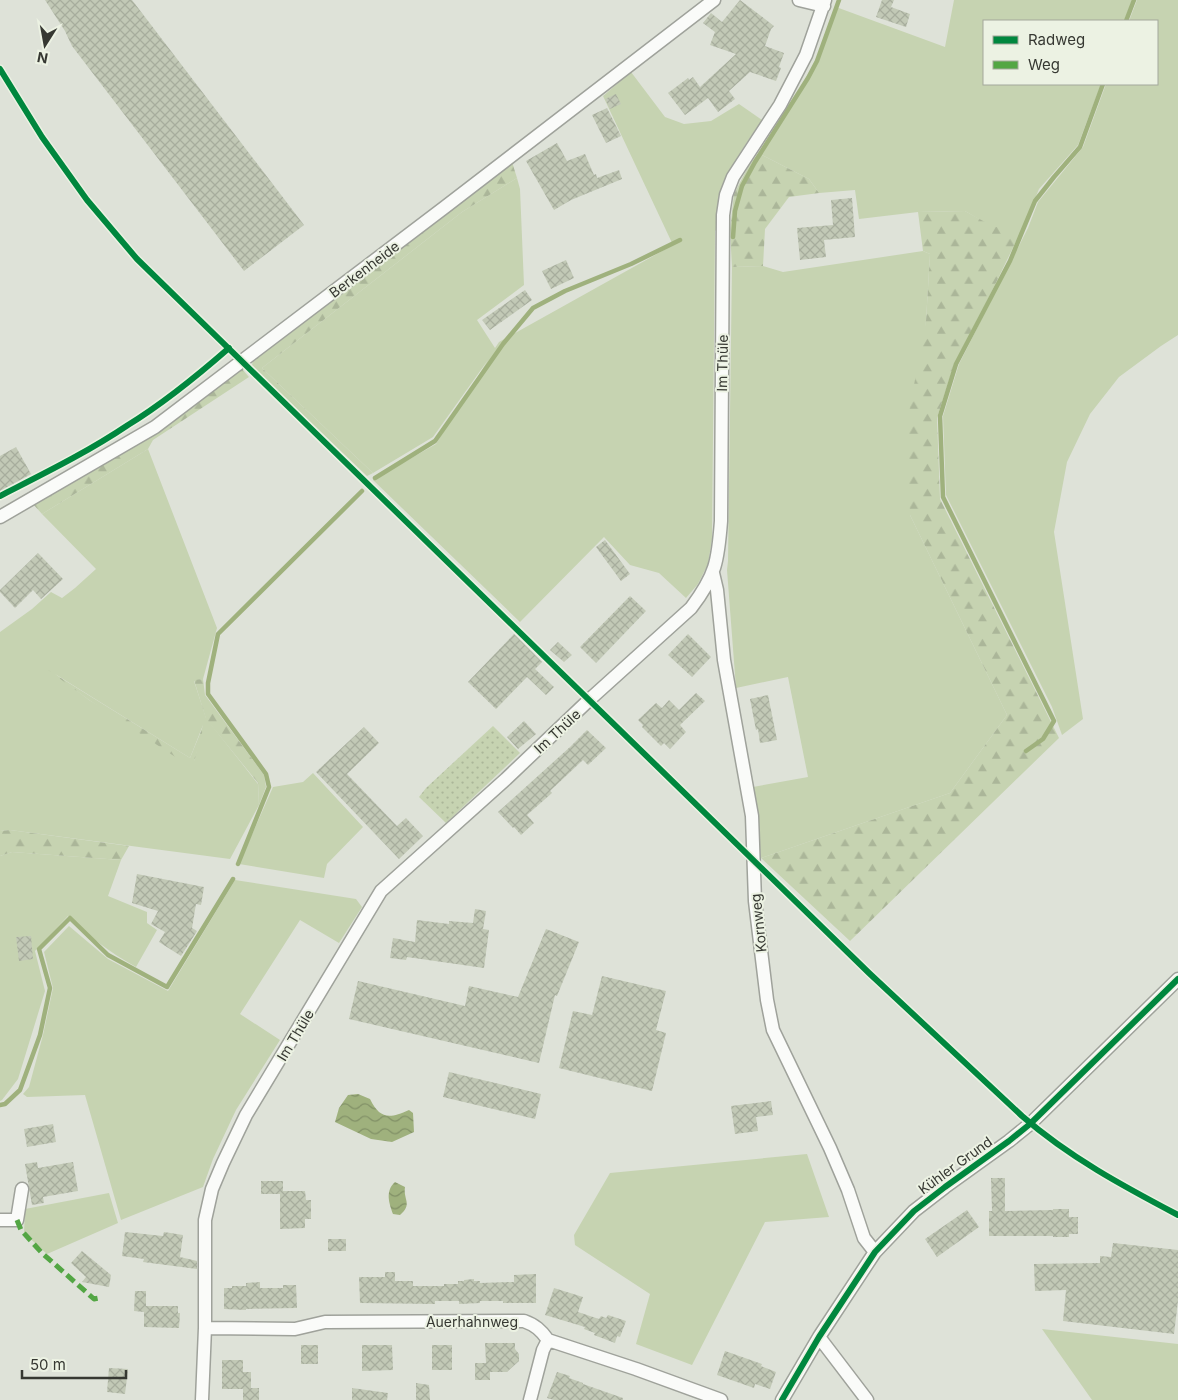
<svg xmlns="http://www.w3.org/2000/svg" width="1178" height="1400" viewBox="0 0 1178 1400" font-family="Inter,sans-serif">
<defs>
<pattern id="forest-firs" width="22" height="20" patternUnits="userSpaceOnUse" patternTransform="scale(1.25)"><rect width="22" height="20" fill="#c6d3b1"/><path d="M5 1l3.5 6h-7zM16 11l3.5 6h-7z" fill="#abb699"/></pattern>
<pattern id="garden-dots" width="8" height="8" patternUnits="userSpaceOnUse" patternTransform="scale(1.25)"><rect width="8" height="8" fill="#c6d3b1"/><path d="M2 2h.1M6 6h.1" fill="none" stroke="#abb699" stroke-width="1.8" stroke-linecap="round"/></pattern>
<pattern id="water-waves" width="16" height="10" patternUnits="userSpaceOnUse" patternTransform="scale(1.25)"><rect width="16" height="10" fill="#9fb17d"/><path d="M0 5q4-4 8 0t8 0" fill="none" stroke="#829167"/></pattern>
<pattern id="building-cross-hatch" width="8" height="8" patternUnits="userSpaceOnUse" patternTransform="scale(1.25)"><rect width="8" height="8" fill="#c2c9b6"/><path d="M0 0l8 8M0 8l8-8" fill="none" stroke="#a7ad9d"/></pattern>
</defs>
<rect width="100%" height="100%" fill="#dee2d8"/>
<path fill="#c6d3b1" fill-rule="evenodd" d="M954,0H1132L1124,21H984V84H1101L1078,145L1039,189L1023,227L994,228L965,211L918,212L859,219L855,190L819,193L809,179L758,153L814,67L836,7L945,47Z
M1137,0H1178V335L1161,346L1119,377L1090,414L1067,462L1054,532L1083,719L1062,735L1052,707L946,495L943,416L959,364L1028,228L1038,202L1083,147L1106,84H1157V21H1129Z
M631,72L665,117L684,124L711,121L739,104L762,120C744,147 723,174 718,207C717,214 717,222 716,230L715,231L712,539L708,564L698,584L686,598L659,573L630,565L604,537L520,622L373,480L436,444L488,360L433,437L373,473L262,368L462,212L517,178L520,189L524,285L477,320L495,348L499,342L673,245L603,96Z
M923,251L930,254L926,321L910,515L1007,715L950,793L761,858L753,787L808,777L788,677L736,688L727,570L728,561L732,267L763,266L783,272Z
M148,449L217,628L203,679L194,681L206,718L258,784L259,805L230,859L10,830L0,831V632L32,609L51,592L62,598L75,588L96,569L42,514ZM55,674L190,758L203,725L194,761L89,700Z
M313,773L363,827L327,864L324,878L239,864L273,787L303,782Z
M12,852L121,860L108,896L147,912V923L157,930L136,967C109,952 90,937 68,916L35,951L45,991L18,1079L2,1100L0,1101V856Z
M235,880L356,899L362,907L339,943L300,920L240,1014L280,1040L236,1110L213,1159L203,1187L121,1220L85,1095L27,1097L23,1094L29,1087L43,1035L53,988L44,952L69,926L108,959L168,991Z
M807,1154L829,1217L765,1222L692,1365L636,1344L650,1294L575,1245L574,1235L610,1173Z
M109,1193L118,1223L47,1254L24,1233L25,1209Z
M1042,1329L1178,1344V1400H1092Z"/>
<path fill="url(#forest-firs)" d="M758,153L809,179L819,193L789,197L765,229L763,266L732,267L730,230L734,194L748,167Z
M512,162L517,178L462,212L262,368L373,473L367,476L252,366L253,359Z
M965,211L994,227H1023L991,293L954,364L937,418L940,499L1059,738L850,941L761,858L950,793L1007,715L910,515L905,433L926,321L930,254L923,251L918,212Z
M242,369L249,377L153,440L148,449L42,514L33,504Z
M48,670L190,758L206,719L194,680L203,679L205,695L264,775L266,787L259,805L258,783L206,719L194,762L186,764L89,700Z
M10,830L129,846L121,860L12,852L0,856V831Z"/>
<path fill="url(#garden-dots)" d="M493,726L520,753L446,823L419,797L426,788Z"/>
<path fill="url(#water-waves)" d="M358,1094L370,1099C380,1119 389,1119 409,1110L413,1113L414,1132L392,1142L371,1139L335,1122L339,1108L348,1095Z
M395,1182L405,1187C403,1200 413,1204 400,1215L393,1214C389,1203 385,1191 395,1182Z"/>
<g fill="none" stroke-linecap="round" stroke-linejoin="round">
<path stroke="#9fb17d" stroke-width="4.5" d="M1126,21L1134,0
M733,237L735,211L742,186L755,162L808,78L817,61L839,0
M375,478L435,441L503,344L533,308L565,291L631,264L680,240
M1026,751L1043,739L1054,721L943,497L940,416L956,364L1010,261L1035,201L1054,177L1080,147L1103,84
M238,864L269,787L266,774L208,694V683L218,634L362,491
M0,1105L5,1104L20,1090L40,1035L50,988L39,949L70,918L108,955L167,987L233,879"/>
</g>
<path fill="url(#building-cross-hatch)" d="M45,0H132L304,225L244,271L72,46L65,31Z
M740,0L774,26L771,29L765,46L784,53L779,67L781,68L776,81L750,72L729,91L735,99L718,112L708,98L685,115L668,93L688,78L689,80L693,77L700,87L736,54L710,45L715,32L703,23L711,13L722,22Z
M882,0H894L891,7L910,14L906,27L876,17Z
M616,94L621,104L610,109L605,99Z
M607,108L621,136L606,143L592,115Z
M557,143L567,161L585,154L594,175L596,174L597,178L619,170L622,179L571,200L554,210L526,161Z
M852,198L855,237L824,240L826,257L800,260L797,228L833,225L831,200Z
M566,260L574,278L551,289L542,271Z
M525,290L532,300L490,330L482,320Z
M16,447L31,474L0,491V456Z
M605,540L630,574L621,581L596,547Z
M38,553L63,579L41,599L33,590L15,608L0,592V590Z
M630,596L646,611L596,663L580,647Z
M514,634L542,662L535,669L554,687L546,695L527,677L496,709L468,682Z
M688,634L711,657L692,677L668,655Z
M558,642L572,655L564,662L550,650Z
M696,693L705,701L680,725L686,732L670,749L664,743L661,746L642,727L643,725L638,720L656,703L662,708L669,700L679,710Z
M768,695L777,740L760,743L758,729L756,730L750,699Z
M524,721L536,734L518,749L507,737Z
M364,727L379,743L347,774L397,826L406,818L423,836L399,859L316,772Z
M587,730L606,748L588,765L583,760L550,791L552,793L527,815L534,823L521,835L514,827L513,828L498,812L570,747Z
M137,874L204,887L201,905L196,904L192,928L197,931L181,956L159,942L165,932L151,924L158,911L132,903Z
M475,909L486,911L483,929L489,930L484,968L407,957L406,960L390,958L393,938L415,942L417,920L449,924V921L473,923Z
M546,929L579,942L557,996L555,995L539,1063L349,1019L358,981L465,1006L469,986L518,997Z
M31,936L33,959L19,961L16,937Z
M602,976L666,991L656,1030L666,1033L652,1091L559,1068L573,1011L592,1015Z
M449,1072L541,1094L535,1119L443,1097Z
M771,1101L773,1115L756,1117L758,1131L735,1134L731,1106Z
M53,1124L56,1142L27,1147L24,1129Z
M37,1162L38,1168L73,1162L78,1191L43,1197L44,1203L32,1205L25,1164Z
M991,1178H1005V1211L1053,1210V1209H1069V1217H1078V1234H1069V1237H1053V1236H989V1211H992Z
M261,1181H283V1191H305L306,1200H311V1219H305V1228L280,1229V1194H261Z
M967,1210L979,1227L937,1257L925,1239Z
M125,1232L163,1236L164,1232L183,1235L180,1257L197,1261V1269L143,1262L144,1259L122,1256Z
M328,1239H346V1251H328Z
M1113,1243L1178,1250V1301L1174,1334L1063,1321L1066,1290L1035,1291L1034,1264L1100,1263V1256L1111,1257Z
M82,1251L111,1275L109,1287L82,1282L86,1277L71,1263Z
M385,1272H395V1281H413V1286H444V1284H458V1281H464V1280L474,1279V1281H480V1283L514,1282V1275L536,1274V1303H503V1301H480V1303L459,1304V1301H435V1304L360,1303L359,1277H385Z
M260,1282V1288H283V1285H296L297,1308L246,1309V1310L224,1309V1288H232V1286H246V1283Z
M554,1288L583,1297L578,1312L599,1319L601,1316L606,1318L608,1315L626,1321L620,1337L617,1336L615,1343L594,1335L595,1333L584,1329L585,1327L545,1315Z
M135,1291H146V1306H178V1313H180L179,1328L144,1327V1312L134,1311Z
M485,1343H515V1349L519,1354V1361L507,1372H490V1380H475V1363H486Z
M301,1345H318V1364H301Z
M362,1345H392L393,1370L362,1371Z
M432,1345H452V1370H432Z
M725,1351L762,1364L761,1366L776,1372L770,1389L755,1384L754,1388L717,1375Z
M222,1360H243V1372H251V1388H259V1400H243V1389H222Z
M109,1368L128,1369L125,1394L107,1392Z
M557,1372L570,1376L569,1378L583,1383V1384L623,1398V1400H554L547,1398Z
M416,1383L429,1385L430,1400H416Z
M352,1388L388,1393L387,1400H352Z"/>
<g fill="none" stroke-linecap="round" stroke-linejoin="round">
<g stroke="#9fa29b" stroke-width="15">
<path id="minor" d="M799,0L824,6
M0,517L155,427L445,207L714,0
M713,573L717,590L724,660L752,816L755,901L767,1000L773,1030L830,1148L848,1190L864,1238L875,1252
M0,1220H17L22,1189
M205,1328L295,1329L325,1322L524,1321C535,1325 541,1330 548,1340L636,1369L721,1400
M819,1337L867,1400
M202,1400L205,1328V1220L212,1189L223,1163L246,1115L381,891L506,779L589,700L691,608C716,575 718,561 721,521L723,215L726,195L733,177L780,105L806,55L825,0
M530,1400L543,1350L548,1340
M782,1400L819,1337L875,1252L914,1211L945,1187L1009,1141L1030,1124L1178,979"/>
</g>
<use href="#minor" stroke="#fafbf9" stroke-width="12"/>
<path stroke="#53a644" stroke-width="5" stroke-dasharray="10 5" stroke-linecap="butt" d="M17,1220L21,1230L42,1253L94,1299L99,1298"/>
<g stroke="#ecf2e3" stroke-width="9">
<path id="cycleway" d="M0,69L42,137L87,200L137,259L869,973L1022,1116C1069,1157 1123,1186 1178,1215
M0,496C43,474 88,452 128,425C164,403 197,376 229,348
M782,1400L819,1337L875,1252L914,1211L945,1187L1009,1141L1030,1124L1178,979"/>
</g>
<use href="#cycleway" stroke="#00873e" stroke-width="6"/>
</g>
<g text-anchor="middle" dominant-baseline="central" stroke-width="4" stroke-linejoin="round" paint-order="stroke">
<g font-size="14" fill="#363832" stroke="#ecf2e3">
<text transform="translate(364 269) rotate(-37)">Berkenheide</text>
<text transform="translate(722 363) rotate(-89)">Im Thüle</text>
<text transform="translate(557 731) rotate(-43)">Im Thüle</text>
<text transform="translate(758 923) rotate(-96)">Kornweg</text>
<text transform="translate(295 1035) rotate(-59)">Im Thüle</text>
<text transform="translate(955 1165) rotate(-36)">Kühler Grund</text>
<text x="472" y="1321">Auerhahnweg</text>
</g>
</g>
<rect x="983" y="20" width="175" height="65" fill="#ecf2e3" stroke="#a3a89c"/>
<rect x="993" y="36" width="25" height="8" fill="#00873e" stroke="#a3a89c"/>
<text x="1028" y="45" font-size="15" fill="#363832">Radweg</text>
<rect x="993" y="61" width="25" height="8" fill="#53a644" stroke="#a3a89c"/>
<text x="1028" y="70" font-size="15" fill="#363832">Weg</text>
<g transform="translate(45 45) rotate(191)" stroke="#ecf2e3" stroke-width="4" paint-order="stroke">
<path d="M0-4L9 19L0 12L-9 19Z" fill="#363832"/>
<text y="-8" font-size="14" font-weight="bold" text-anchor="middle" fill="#363832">N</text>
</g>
<path d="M22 1370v8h104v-8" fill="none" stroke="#363832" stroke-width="2.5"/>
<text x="30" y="1370" font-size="15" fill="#363832" stroke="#ecf2e3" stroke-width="4" paint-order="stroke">50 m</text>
</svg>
